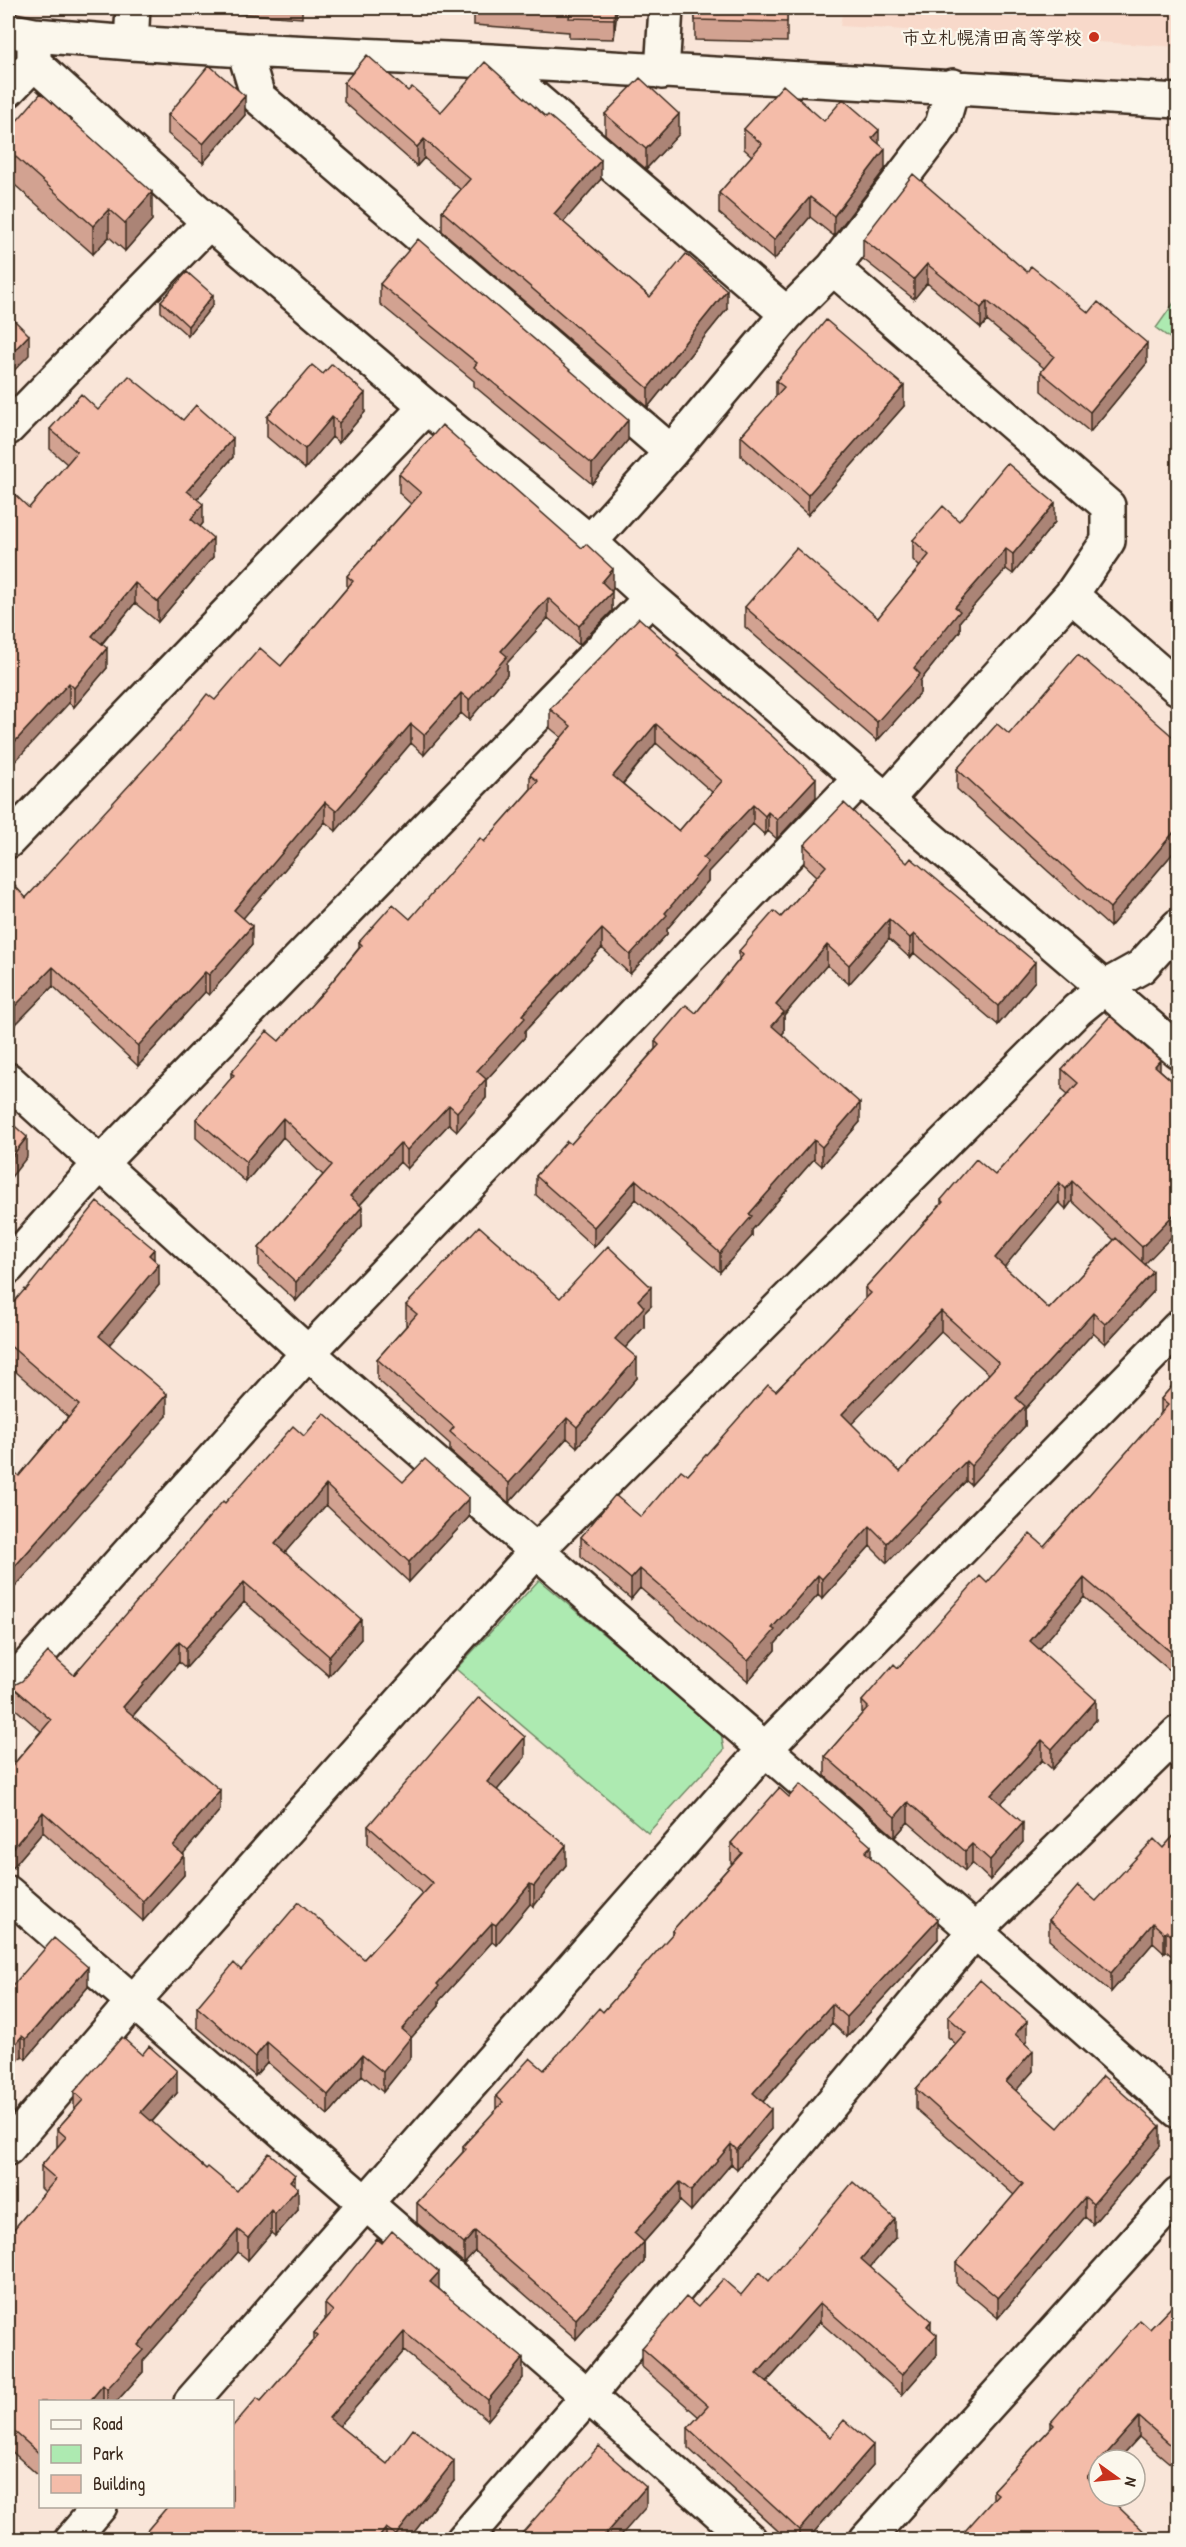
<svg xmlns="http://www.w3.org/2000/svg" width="1186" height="2547" viewBox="0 0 1186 2547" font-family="'Patrick Hand','Klee One',sans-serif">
<rect width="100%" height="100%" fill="#f9e5d8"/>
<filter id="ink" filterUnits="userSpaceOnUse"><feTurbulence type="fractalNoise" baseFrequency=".0167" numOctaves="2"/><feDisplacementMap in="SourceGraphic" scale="12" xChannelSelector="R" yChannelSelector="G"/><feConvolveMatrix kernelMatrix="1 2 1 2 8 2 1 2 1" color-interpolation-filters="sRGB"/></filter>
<g filter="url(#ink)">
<path fill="#f8d9ca" d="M843,8H1178V47L840,26Z"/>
<path fill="#adeab1" stroke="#748a68" stroke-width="1.5" d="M1178,297V344L1156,328Z
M539,1580L721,1733L724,1750L648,1833L456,1669Z"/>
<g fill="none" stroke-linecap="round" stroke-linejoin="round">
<g stroke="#3b2a1e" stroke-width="38">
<path id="street" d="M8,30L34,35L131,43L244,50L491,61L1178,101
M34,35V63L209,222L426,407L590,542L651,598L1178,1051
M131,43L133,8
M244,50L258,97L671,452
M491,61L787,314
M662,72L666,8
M8,90L34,63
M833,268L1108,506V541L1071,595L887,799
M8,428L209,222
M590,542L671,452L787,314L833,268L942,125L953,86
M1071,595L1178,688
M8,841L426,407
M8,1080L308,1353L975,1931L1178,2111
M8,1267L100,1164L651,598
M8,1688L308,1353L861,778
M8,1893L588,2396L750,2540
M8,2148L132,2003L536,1551L1077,1010L1105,987L1141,967L1178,926
M191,2402L765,1749L1178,1328
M71,2540L100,2506
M463,2540L588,2396L975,1931L1178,1733"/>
</g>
<g stroke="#3b2a1e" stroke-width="38">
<path id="secondary" d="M866,2540L1178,2195"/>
</g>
<use href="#street" stroke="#fbf7ec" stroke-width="33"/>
<use href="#secondary" stroke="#fbf7ec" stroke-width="33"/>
</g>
<path fill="#d2a291" stroke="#3b2a1e" stroke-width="1.5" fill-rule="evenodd" d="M232,8H302V18L232,13Z
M315,8H401L400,12Z
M474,8H617L614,39L569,38V32L474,25Z
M695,8H787V42L695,40Z
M344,83L408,91L441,112L601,179L563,222L650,297L727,309L648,407L442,231V211L461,190L424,158L417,166L344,102Z
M605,114L679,134L646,169L605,134Z
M168,115H245L203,163L168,134Z
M824,121L879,144L885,169L834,236L810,217L774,260L719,213V193L752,156L744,149V129Z
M8,131L152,220L125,251L109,237L93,254L8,179Z
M863,239L1027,272L1147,363L1090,432L1041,391V372L1044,368L987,321L981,328L927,283L914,299L863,259Z
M380,284L628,440L592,484L474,386V381L380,304Z
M161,301L213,305L188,336L161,312Z
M323,374L365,412L339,443L332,437L305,469L267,437V417Z
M776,381L904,406L808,515L741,456V436L776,397Z
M98,410L183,420L233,457L197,499L203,523L200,527L213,557L158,622L135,603L102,644L107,668L74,707L69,703L29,508L67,464L50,449V429Z
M399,474L613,589L611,591L612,611L579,645L548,618L507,663V675L469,720L461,713L424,755L411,743L336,831L325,822L243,918L252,945L209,995L205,992L138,1066L53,986L15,1025L8,1017V879L26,898L215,700L281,666L347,588V576L411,504L399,493Z
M959,521L1055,522L1013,574L1006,569L960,621V631L920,681V693L877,741L745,627V607L878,618L920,567L913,560V540Z
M679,657L816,797L777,839L768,831L765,835L753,824L708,872V881L667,929V934L630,974L602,948L525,1031V1037L486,1080V1098L457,1131L449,1124L407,1169L400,1162L360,1205L362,1226L296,1301L259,1267V1248L323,1175L283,1137L246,1182L196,1138V1119L231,1079V1073L279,1041L326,989L359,948V942L410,919L484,842L530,790V775L561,737L550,728V709ZM656,743L712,792L679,831L623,784Z
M1009,734L1179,742V846L1110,927L957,789V769Z
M804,845L1035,981L998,1025L914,953L910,958L889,939L849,984L827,965L784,1015V1032L782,1034L860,1122L822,1166L814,1159L752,1230V1236L720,1272L636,1199L594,1247L536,1195V1176L571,1144L655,1049V1041L696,1013L739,960V951L781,917L817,876L804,864Z
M1062,1069L1160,1070L1179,1087V1229L1144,1264L1153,1292L1105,1344L1093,1333L1025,1409V1426L971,1485L966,1481L887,1563L870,1546L822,1599L818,1595L775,1644V1650L748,1681L640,1588L631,1599L581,1557V1537L641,1517L688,1475L776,1391L865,1299V1288L941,1204V1200L995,1175L1068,1094L1062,1089ZM1072,1201L1114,1240L1049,1309L1004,1267L1059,1202L1066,1209ZM941,1331L989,1374L900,1472L851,1424Z
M154,1259L159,1285L109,1345L167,1416L19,1476L68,1417L8,1365V1309L26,1290Z
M560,1298L651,1306L644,1313V1327L625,1348L637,1378L577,1447L567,1438L509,1503L450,1451V1444L377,1379V1359L407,1325H406V1305Z
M1179,1378V1678L1084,1597L1039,1649L1096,1720L1052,1769L1042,1760L1001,1803L1023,1842L990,1880L972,1863L965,1871L908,1822L895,1837L825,1776V1756L862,1714V1701L987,1583L1044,1546L1161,1414V1399Z
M304,1436L403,1482L469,1517L409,1582L326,1505L285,1552L361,1639L329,1676L244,1602L186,1668L179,1662L133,1716L220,1810L182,1854L184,1875L143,1921L43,1832L8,1873V1771L41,1731L12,1706V1686L74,1675L225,1503Z
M525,1757L497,1790L566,1865L534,1906L530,1904L496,1945L492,1942L439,2001V2006L411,2038V2057L383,2092L362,2075L328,2115L267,2062L255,2076L197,2027V2007L241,1970L364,1959L423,1894L368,1845V1826Z
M789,1797L871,1858L938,1939L847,2037L832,2023L763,2102L771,2129L737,2169L731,2164L691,2211L680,2201L644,2242V2262L576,2339L475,2251L464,2263L417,2223V2203L463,2152V2146L496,2110V2096L544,2070L603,2012L672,1935V1931L732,1864L731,1863V1843Z
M1179,1830V1962L1166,1951L1164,1953L1153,1943L1111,1992L1049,1940V1920L1096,1901L1163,1848Z
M88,1987L26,2059L22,2056L8,1991Z
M948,2017L1027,2041L1025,2043L1033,2071L1015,2091L1058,2128L1160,2146L1093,2224L1085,2217L998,2318L956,2283V2263L1014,2195L916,2109V2089L956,2044L948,2037Z
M74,2092L177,2093L152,2122L206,2169L237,2191L295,2185L298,2210L275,2236L271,2233L248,2260L238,2252L143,2361V2372L116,2402H40V2477L8,2448V2236L45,2192L41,2188V2166L57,2148V2129L74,2110Z
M895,2238L870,2267L931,2330L937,2355L902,2395L820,2322L767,2382L830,2437L873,2465L807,2540H788L688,2448V2428L699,2417L642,2367V2348L698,2307L741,2295L769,2281Z
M439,2289L523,2378L488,2420L404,2351L339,2426L387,2464L454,2481L408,2540H139L314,2341V2333L325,2320V2304Z
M1179,2299V2471L1139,2437L1118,2460H1099V2482L1096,2486L993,2499V2490L1051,2428V2422L1150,2329Z"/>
<path fill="#ab8476" stroke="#3b2a1e" stroke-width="1.5" d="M615,8H617L614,39V19Z
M245,96V115L203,163V144Z
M679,114V134L646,169V149Z
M879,130V150L872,138Z
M424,139V158L417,166V147Z
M885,149V169L834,236V216Z
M601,160V179L554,233V214Z
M152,192V220L125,251V223Z
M810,197V217L774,260V240Z
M109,209V237L93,254V226Z
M927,264V283L914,299V279Z
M727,290V309L648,407V388Z
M213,295V305L188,336V326Z
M987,301V321L981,328V308Z
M29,335V355L8,377V357Z
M1147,343V363L1090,432V412Z
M904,386V406L808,515V495Z
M365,393V412L339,443V423Z
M332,417V437L305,469V449Z
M628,420V440L592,484V464Z
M233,438V457L187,511V491Z
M1055,503V522L1013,574V554Z
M203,504V523L191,539V519Z
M213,538V557L158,622V602Z
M1006,549V569L960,621V631L920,681V693L877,741V722L955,607Z
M613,569V589L602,602V582Z
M135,583V603L92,655V636Z
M612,592V611L579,645V626Z
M548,598V618L507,663V675L469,720V700L501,651Z
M107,648V668L74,707V688Z
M69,683V703L8,769V749Z
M461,693V713L424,755V735Z
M411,724V743L336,831V811Z
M656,724V743L613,795V776Z
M816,778V797L777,839V820Z
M325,802V822L234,929V910Z
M753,805V824L708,872V881L667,929V934L630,974V955L665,913L703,858Z
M768,812V831L765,835V816Z
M1179,826V846L1110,927V908Z
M889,919V939L849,984V965Z
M252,926V945L209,995V975Z
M602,929V948L525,1031V1037L486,1080V1098L457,1131V1112L477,1071L522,1015Z
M914,934V953L910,958V938Z
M827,945V965L784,1015V1032L772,1045V1026L776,1005Z
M1035,962V981L998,1025V1006Z
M53,967V986L15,1025V1006Z
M205,972V992L138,1066V1046Z
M1160,1060V1080L1155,1066Z
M860,1103V1122L822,1166V1147Z
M449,1105V1124L407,1169V1150Z
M283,1118V1137L246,1182V1162Z
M27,1137V1157L8,1181V1161Z
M814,1140V1159L752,1230V1236L720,1272V1253L749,1214Z
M400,1143V1162L350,1215V1196Z
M636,1180V1199L594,1247V1227Z
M1072,1181V1201L1066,1209V1189Z
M1059,1182V1202L995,1278V1258Z
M362,1207V1226L296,1301V1282Z
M1179,1209V1229L1142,1267V1247Z
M154,1249V1270L159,1264V1285L99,1357V1336L149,1255Z
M1153,1272V1292L1105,1344V1324Z
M651,1287V1306L644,1313V1327L615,1359V1339L638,1300Z
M941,1311V1331L842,1434V1414Z
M1093,1313V1333L1025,1409V1426L971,1485V1466L1016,1398Z
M637,1358V1378L577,1447V1427Z
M167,1394V1416L8,1595V1574Z
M567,1418V1438L509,1503V1483Z
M966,1461V1481L887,1563V1543Z
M326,1485V1505L275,1564V1544Z
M469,1498V1517L409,1582V1562Z
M870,1526V1546L822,1599V1579Z
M640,1569V1588L631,1599V1579Z
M818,1575V1595L775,1644V1650L748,1681V1661L772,1628Z
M1084,1578V1597L1030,1660V1641Z
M244,1582V1602L186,1668V1648Z
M361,1619V1639L329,1676V1656Z
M9,1638V1659L8,1660V1639Z
M179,1642V1662L123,1727V1707Z
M1096,1700V1720L1052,1769V1749Z
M525,1737V1757L487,1802V1782Z
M1042,1740V1760L991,1814V1795Z
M220,1790V1810L173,1866V1846Z
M908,1802V1822L895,1837V1817Z
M43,1812V1832L8,1873V1854Z
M1023,1823V1842L990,1880V1860Z
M972,1844V1863L965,1871V1851Z
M566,1845V1865L534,1906V1886Z
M871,1846V1866L865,1852Z
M184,1855V1875L143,1921V1901Z
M530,1884V1904L496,1945V1925Z
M938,1919V1939L847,2037V2017Z
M492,1923V1942L439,2001V2006L411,2038V2057L383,2092V2072L402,2029L437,1984Z
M1153,1923V1943L1111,1992V1973Z
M1166,1931V1951L1164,1953V1933Z
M88,1967V1987L26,2059V2039Z
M832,2004V2023L753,2113V2093Z
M1027,2021V2041L1015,2054V2034Z
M22,2036V2056L8,2073V2053Z
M267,2042V2062L255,2076V2057Z
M1033,2051V2071L1006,2102V2082Z
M362,2055V2075L328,2115V2095Z
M177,2071V2093L141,2134V2112Z
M771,2109V2129L737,2169V2150Z
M1160,2126V2146L1093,2224V2204Z
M731,2144V2164L691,2211V2191Z
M295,2175V2192L298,2188V2210L275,2236V2214L290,2181Z
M680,2182V2201L634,2253V2233Z
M1085,2197V2217L998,2318V2298Z
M271,2210V2233L248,2260V2238Z
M895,2219V2238L861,2278V2259Z
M238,2230V2252L143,2361V2372L116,2402H107V2389L138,2345Z
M475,2231V2251L464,2263V2244Z
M644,2242V2262L576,2339V2319Z
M439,2272V2291L430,2282Z
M820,2303V2322L757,2393V2374Z
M931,2321V2340L927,2326Z
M404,2332V2351L329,2438V2418Z
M937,2335V2355L902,2395V2375Z
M523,2358V2378L488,2420V2400Z
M103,2385V2402H89Z
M1139,2417V2437L1118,2460H1101Z
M873,2445V2465L807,2540H799V2530Z
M454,2461V2481L408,2540H396V2535Z
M1099,2462V2482L1087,2496V2477Z
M646,2487V2507L617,2540H600Z
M386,2528V2540H377Z"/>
<path fill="#f4bca9" stroke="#3b2a1e" stroke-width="1.5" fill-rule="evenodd" d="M508,8H615L614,19L569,18L570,12Z
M695,8H787V22L695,20Z
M367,55L408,91L412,87L441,112L485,62L546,117L548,115L601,160L554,214L650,297L686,254L727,290L648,388L442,211L470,179L424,139L417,147L344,83Z
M209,65L245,96L203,144L168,115Z
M640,78L679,114L646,149L605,114Z
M783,85L824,121L843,99L879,130L872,138L885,149L834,216L810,197L774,240L719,193L762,144L744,129Z
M41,93L152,192L125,223L109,209L93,226L8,150V131Z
M913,174L1027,272L1031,266L1089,313L1098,302L1147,343L1090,412L1041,372L1054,356L987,301L981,308L927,264L914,279L863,239Z
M418,239L628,420L592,464L474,367L477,363L380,284Z
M187,272L213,295L188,326L161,301Z
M8,314L29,335L8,357Z
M826,320L904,386L808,495L741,436L784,387L776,381Z
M332,364L365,393L339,423L332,417L305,449L267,417L312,365L323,374Z
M129,376L183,420L196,405L233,438L187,491L203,504L191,519L213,538L158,602L135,583L92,636L107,648L74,688L69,683L8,749V488L29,508L77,452L50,429L81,394L98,410Z
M442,425L582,548L586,544L613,569L602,582L612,592L579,626L548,598L501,651L507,656L469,700L461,693L424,735L411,724L336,811L325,802L234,910L252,926L209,975L205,972L138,1046L53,967L15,1006L8,998V941L9,939L8,937V879L26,898L176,734L207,694L215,700L260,648L281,666L353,581L347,576L421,493L399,474Z
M1007,463L1055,503L1013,554L1006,549L955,607L960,611L914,668L920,674L877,722L745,607L796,548L878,618L929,555L913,540L943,506L959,521Z
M639,618L679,654L677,656L772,736L816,778L777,820L768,812L765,816L753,805L703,858L708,862L665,913L667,915L630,955L602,929L522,1015L525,1018L477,1071L486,1079L457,1112L449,1105L407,1150L400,1143L350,1196L362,1207L296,1282L259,1248L332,1165L283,1118L246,1162L196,1119L234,1075L231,1073L267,1031L279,1041L326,989L362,945L359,942L393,904L410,919L480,838L484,842L538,781L530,775L571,726L550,709ZM656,724L722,781L679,831L613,776Z
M1078,654L1179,742V826L1110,908L957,769L997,724L1009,734Z
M844,803L907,863L911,858L1035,962L998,1006L914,934L910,938L889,919L849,965L827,945L776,1005L784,1012L772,1026L860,1103L822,1147L814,1140L749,1214L752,1216L720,1253L636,1180L594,1227L536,1176L567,1141L571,1144L659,1045L655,1041L686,1005L696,1013L743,955L739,951L774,911L781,917L826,866L804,845Z
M1110,1016L1160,1060L1155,1066L1179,1087V1209L1142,1247L1072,1181L1066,1189L1059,1182L995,1258L1049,1309L1116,1238L1153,1272L1105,1324L1093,1313L1016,1398L1025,1406L971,1466L966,1461L887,1543L870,1526L822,1579L818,1575L772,1628L775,1630L748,1661L640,1569L631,1579L581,1537L615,1495L641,1517L681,1470L688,1475L768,1385L776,1391L871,1293L865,1288L943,1202L941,1200L976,1159L995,1175L1078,1083L1062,1069ZM941,1311L999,1363L900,1472L842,1414Z
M8,1120L27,1137L8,1161Z
M97,1202L154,1249L149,1255L159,1264L99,1336L167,1394L8,1574V1466L19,1476L79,1405L8,1344V1309L25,1289L26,1290Z
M479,1226L560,1298L608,1246L651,1287L638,1300L644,1307L615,1339L637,1358L577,1427L567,1418L509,1483L450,1432L454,1427L377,1359L417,1314L406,1305Z
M1179,1378V1659L1084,1578L1030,1641L1096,1700L1052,1749L1042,1740L991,1795L1023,1823L990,1860L972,1844L965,1851L908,1802L895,1817L825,1756L868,1707L862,1701L894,1664L898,1668L980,1576L987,1583L1030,1534L1044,1546L1168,1405L1161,1399Z
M324,1413L403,1482L425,1459L469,1498L409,1562L326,1485L275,1544L361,1619L329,1656L244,1582L186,1648L179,1642L123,1707L220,1790L173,1846L184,1855L143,1901L43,1812L8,1854V1771L51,1720L12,1686L22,1681L48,1652L74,1675L223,1501L225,1503L293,1426L304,1436Z
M479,1697L525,1737L487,1782L566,1845L534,1886L530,1884L496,1925L492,1923L437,1984L439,1986L402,2029L411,2037L383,2072L362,2055L328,2095L267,2042L255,2057L197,2007L234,1963L241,1970L299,1902L364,1959L433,1883L368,1826Z
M800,1784L871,1846L865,1852L938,1919L847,2017L832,2004L753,2093L771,2109L737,2150L731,2144L691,2191L680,2182L634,2233L644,2242L576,2319L475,2231L464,2244L417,2203L466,2149L463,2146L503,2102L496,2096L530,2058L544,2070L599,2008L603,2012L674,1932L672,1931L742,1853L731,1843L779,1788L789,1797Z
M1179,1830V1942L1166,1931L1164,1933L1153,1923L1111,1973L1049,1920L1078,1886L1096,1901L1154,1839L1163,1848Z
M54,1938L88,1967L26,2039L22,2036L8,2053V1991Z
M980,1980L1027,2021L1015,2034L1033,2051L1006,2082L1058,2128L1103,2076L1160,2126L1093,2204L1085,2197L998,2298L956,2263L1023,2184L916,2089L966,2033L948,2017Z
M122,2037L142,2055L149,2046L177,2071L141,2112L206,2169L208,2167L237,2191L269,2153L295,2175L290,2181L298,2188L275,2214L271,2210L248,2238L238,2230L138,2345L143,2350L107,2389L103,2385L89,2402H40V2454L8,2426V2236L56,2179L41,2166L66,2137L57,2129L83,2100L74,2092Z
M853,2182L895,2219L861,2259L931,2321L927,2326L937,2335L902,2375L820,2303L757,2374L830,2437L844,2420L873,2445L799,2530L688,2428L708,2406L642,2348L686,2297L698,2307L723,2279L741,2295L760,2272L769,2281Z
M392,2231L439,2272L430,2282L523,2358L488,2400L404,2332L329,2418L387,2464L413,2429L454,2461L396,2535L386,2528L377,2540H139L168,2506H232V2427L257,2398L261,2401L318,2336L314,2333L333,2311L325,2304L377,2239L382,2243Z
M1179,2299V2452L1139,2417L1101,2460H1099V2462L1087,2477L1099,2489V2496H1107L1153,2540H957L998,2494L993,2490L1054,2425L1051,2422L1140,2320L1150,2329Z
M599,2446L646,2487L600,2540H516Z
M97,2535L102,2540H93Z"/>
</g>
<circle fill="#c8321e" stroke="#fbf7ec" stroke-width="2" cx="1094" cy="37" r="6"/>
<g text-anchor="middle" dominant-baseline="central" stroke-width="4.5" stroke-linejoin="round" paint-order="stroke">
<g font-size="18" font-weight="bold" fill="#3b2a1e" stroke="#fbf7ec" text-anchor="end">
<text x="1082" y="37">市立札幌清田高等学校</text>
</g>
</g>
<rect width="1186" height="2547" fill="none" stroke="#fbf7ec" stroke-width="30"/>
<rect x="15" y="15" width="1156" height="2517" fill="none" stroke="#3b2a1e" stroke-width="2" filter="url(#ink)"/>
<rect x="39" y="2400" width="195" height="108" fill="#fbf7ec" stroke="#aea59a" stroke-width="1.5"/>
<rect x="51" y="2420" width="30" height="9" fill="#fbf7ec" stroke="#aea59a" stroke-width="1.5"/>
<text x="93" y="2430" font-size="18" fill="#3b2a1e">Road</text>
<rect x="51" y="2445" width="30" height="18" fill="#adeab1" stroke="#aea59a" stroke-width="1.5"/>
<text x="93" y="2460" font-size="18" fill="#3b2a1e">Park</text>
<rect x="51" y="2475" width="30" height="18" fill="#f4bca9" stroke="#aea59a" stroke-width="1.5"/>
<text x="93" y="2490" font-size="18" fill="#3b2a1e">Building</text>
<g transform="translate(1117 2478) rotate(105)"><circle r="28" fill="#fbf7ec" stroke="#aea59a" stroke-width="1.5"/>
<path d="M0-4.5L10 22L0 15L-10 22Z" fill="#c8321e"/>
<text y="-9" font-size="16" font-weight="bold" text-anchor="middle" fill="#3b2a1e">N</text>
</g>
</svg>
